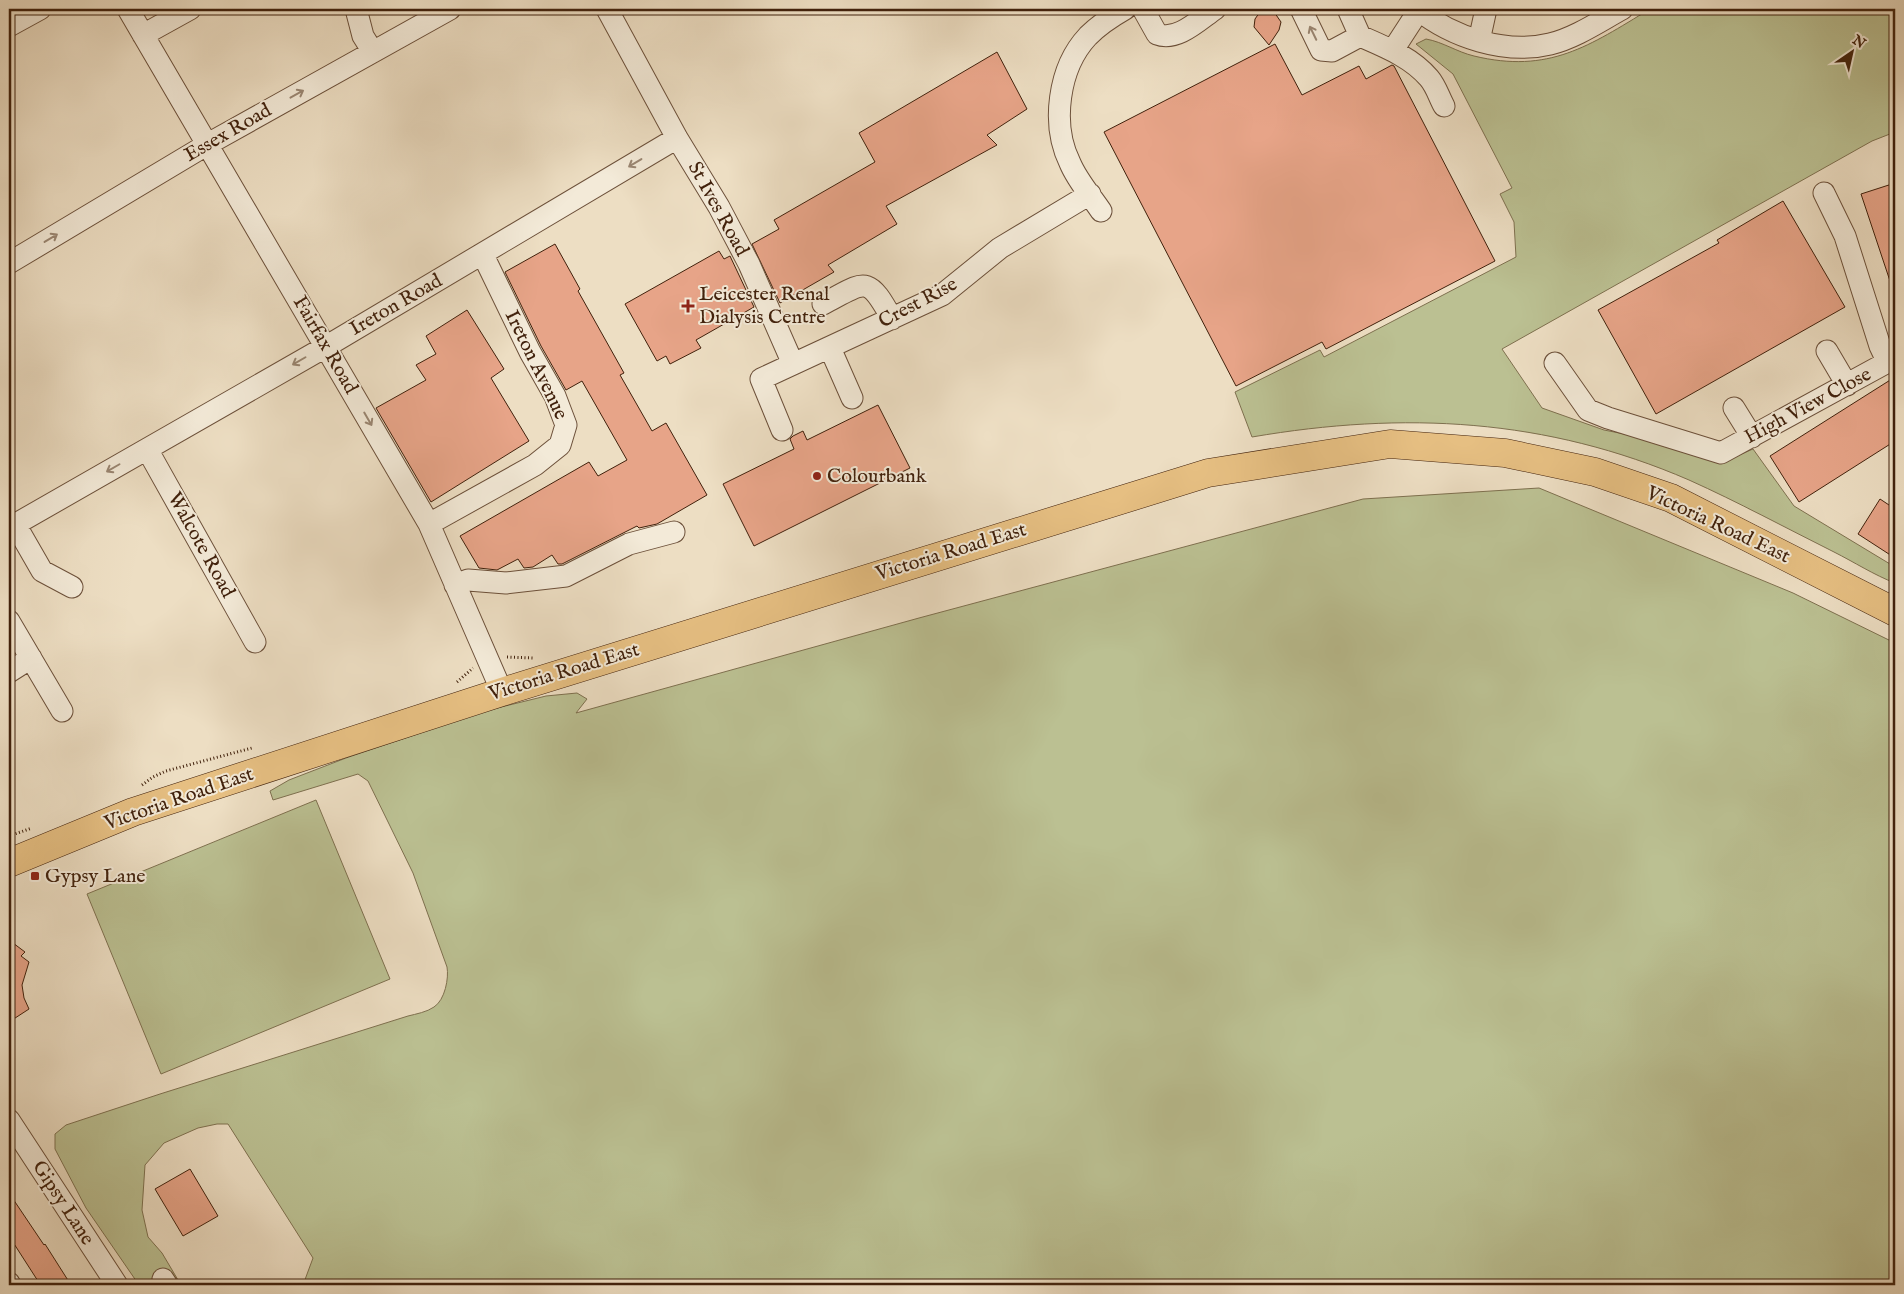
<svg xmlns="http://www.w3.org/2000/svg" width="1904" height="1294" viewBox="0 0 1904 1294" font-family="'IM FELL English',serif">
<rect width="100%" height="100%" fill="#eddec3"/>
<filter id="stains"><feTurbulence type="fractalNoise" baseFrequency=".004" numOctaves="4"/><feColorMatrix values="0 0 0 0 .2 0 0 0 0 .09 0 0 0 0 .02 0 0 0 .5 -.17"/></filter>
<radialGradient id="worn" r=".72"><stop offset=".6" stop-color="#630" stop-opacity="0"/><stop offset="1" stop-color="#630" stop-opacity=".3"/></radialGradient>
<path fill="#bbc092" stroke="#7e704f" d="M1650,9H1895V132L1872,141L1502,349L1542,408L1604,430L1655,440L1723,462L1753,449L1794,506L1895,567V583C1874,575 1854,562 1834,552C1786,528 1738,502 1689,480C1546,418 1404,411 1252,437L1235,392L1320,350L1324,357L1516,257L1514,222L1500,194L1512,188L1453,74L1416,44L1426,39C1443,42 1457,52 1474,56C1549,74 1589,46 1650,9Z
M1539,488L1793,593L1895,643V1285H303L313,1258L228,1124H217L198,1128L164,1143L145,1165L142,1210L148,1237L162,1253L181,1285H139L86,1208L55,1149V1134L66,1125L160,1094L408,1016C416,1014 427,1012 434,1007C445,1000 449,978 447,967L413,873L368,781L358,774L273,800L270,791L289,780L346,758L485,711L546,696L577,693L587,699L576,713L919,618L1363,499Z
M316,800L390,979L161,1074L87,894Z"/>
<path fill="#e7a488" stroke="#41210c" d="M1262,9H1272L1281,22L1279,30L1269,45L1254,27L1255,19Z
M1275,44L1302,95L1359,66L1366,79L1392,65L1394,66L1495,261L1326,349L1322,342L1236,386L1104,132Z
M997,52L1027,109L987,135L997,145L886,206L897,224L828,265L834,272L780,303L752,244L779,229L774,220L875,162L859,133Z
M1895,183V289L1893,290L1861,194Z
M1783,201L1845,307L1656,414L1598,310L1719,243L1717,240Z
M555,244L580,289L578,291L624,373L620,375L652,431L666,423L707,495L657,524L639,528L637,526L562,564H558L552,555L533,567L524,568L518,559L497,570L479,568L460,536L589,462L598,476L627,460L582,381L566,390L541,346L505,272Z
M719,251L724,259L730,256L754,307L696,340L701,348L670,364L666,356L657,361L625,304Z
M467,310L504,369L491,378L529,441L431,502L376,408L426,380L416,365L436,354L426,336Z
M1895,377V441L1799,502L1770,456Z
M878,405L910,468L754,546L723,484L794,449L790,439L793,436L803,431L807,440Z
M1880,499L1895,509V558L1858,534Z
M9,940L25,952L21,956L29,962L22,985L24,998L29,1009L9,1022Z
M190,1169L218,1216L183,1236L155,1189Z
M9,1193L44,1245L45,1244L71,1285H42L36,1278L9,1236Z"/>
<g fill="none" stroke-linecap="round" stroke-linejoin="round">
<g stroke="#6c503a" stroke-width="23">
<path id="minor" d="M128,9L429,524L502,692
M356,9L363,36L373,52
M607,9L677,138L719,207L749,264L793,364
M1143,9L1157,34C1177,42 1199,20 1215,9
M1301,9L1321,50L1332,51L1360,36
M1348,9L1360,36C1385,47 1411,57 1429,78C1436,86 1439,97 1444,106
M1417,9C1452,37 1505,55 1550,44C1575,38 1600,21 1622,9
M9,26L40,9
M143,35L190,9
M1479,41L1486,9
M1393,50L1419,10
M1824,193L1845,236L1880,346L1888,363
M1101,211C1091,196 1077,180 1070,163C1051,125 1058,68 1088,36C1099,25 1111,17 1125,9
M9,263L208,144L450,9
M823,304C865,282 867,273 892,319
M830,348L852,398
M1827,351L1847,385
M1555,363L1588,410L1608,418L1721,453L1895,358
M1734,408L1752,437
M782,430L761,379L942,295L1000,248L1090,194
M147,449L255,642
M15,524L42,571L72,587
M429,524L535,465L560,445L566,425L555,396L530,352L483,255
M9,528L327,346L677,138
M455,585L468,580L506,583L566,576L629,544L674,532
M9,621L62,711
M9,672L31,658
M9,1120L117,1285
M163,1279L167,1285
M9,1283L10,1285"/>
</g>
<g stroke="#41210c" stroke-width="29">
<path id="highway" d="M9,863L133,812L502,692L1208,473L1390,444L1505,453L1595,472L1671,498L1895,612"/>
</g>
<path stroke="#41210c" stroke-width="3" stroke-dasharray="1 2.5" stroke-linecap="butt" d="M507,657L533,658
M457,682L473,668
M142,785L153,777L166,771L252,748
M9,836L32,828"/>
<use href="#minor" stroke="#f3ead8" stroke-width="21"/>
<use href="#highway" stroke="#e6bf82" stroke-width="28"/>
</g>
<defs><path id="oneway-shaft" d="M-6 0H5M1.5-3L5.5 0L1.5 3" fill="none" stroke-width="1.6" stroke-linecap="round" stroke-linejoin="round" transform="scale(1.25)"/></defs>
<g stroke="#9a8672">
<use href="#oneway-shaft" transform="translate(1313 33) rotate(-116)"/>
<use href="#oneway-shaft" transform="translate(297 94) rotate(-29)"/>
<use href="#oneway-shaft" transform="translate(635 163) rotate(149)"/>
<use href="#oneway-shaft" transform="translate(51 238) rotate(-31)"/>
<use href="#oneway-shaft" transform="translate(299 361) rotate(150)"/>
<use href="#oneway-shaft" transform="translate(368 419) rotate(60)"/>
<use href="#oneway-shaft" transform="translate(113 468) rotate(150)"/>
</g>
<g fill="#8f2418" stroke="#f3ead8" stroke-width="2">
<path d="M685.5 298.5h5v5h5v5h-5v5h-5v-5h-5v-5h5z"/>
<circle cx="817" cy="476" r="5"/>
<rect x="30" y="871" width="10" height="10" rx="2.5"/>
</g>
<g text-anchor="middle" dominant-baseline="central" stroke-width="4" stroke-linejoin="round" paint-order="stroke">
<g font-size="20" fill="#41210c" stroke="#f3ead8">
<text transform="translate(228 133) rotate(-30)">Essex Road</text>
<text transform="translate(718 209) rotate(61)">St Ives Road</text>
<text transform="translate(918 303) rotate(-28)">Crest Rise</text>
<text transform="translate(396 305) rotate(-30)">Ireton Road</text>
<text transform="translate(325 345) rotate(60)">Fairfax Road</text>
<text transform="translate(536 365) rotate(64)">Ireton Avenue</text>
<text transform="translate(1808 406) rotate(-28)">High View Close</text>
<text transform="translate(1718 525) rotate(25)">Victoria Road East</text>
<text transform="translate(201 545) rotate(61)">Walcote Road</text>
<text transform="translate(951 552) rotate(-17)">Victoria Road East</text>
<text transform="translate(564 672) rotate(-17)">Victoria Road East</text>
<text transform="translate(179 799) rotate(-19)">Victoria Road East</text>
<text transform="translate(63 1203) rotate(57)">Gipsy Lane</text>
</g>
<g font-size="20" fill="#41210c" stroke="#f3ead8" text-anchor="start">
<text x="699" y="294">Leicester Renal<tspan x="699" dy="23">Dialysis Centre</tspan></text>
<text x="827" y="476">Colourbank</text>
<text x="45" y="876">Gypsy Lane</text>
</g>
</g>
<rect width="1904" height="1294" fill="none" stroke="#eddec3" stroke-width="30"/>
<rect x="10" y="10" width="1884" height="1274" fill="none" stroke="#41210c" stroke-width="2.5"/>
<rect x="15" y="15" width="1874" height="1264" fill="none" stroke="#41210c"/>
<g transform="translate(1852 52) rotate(34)" stroke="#f3ead8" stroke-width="4" paint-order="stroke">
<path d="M0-4L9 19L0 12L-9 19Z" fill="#41210c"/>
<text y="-8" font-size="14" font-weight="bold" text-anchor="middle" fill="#41210c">N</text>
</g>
<rect width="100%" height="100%" filter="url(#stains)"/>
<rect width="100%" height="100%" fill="url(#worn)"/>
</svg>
